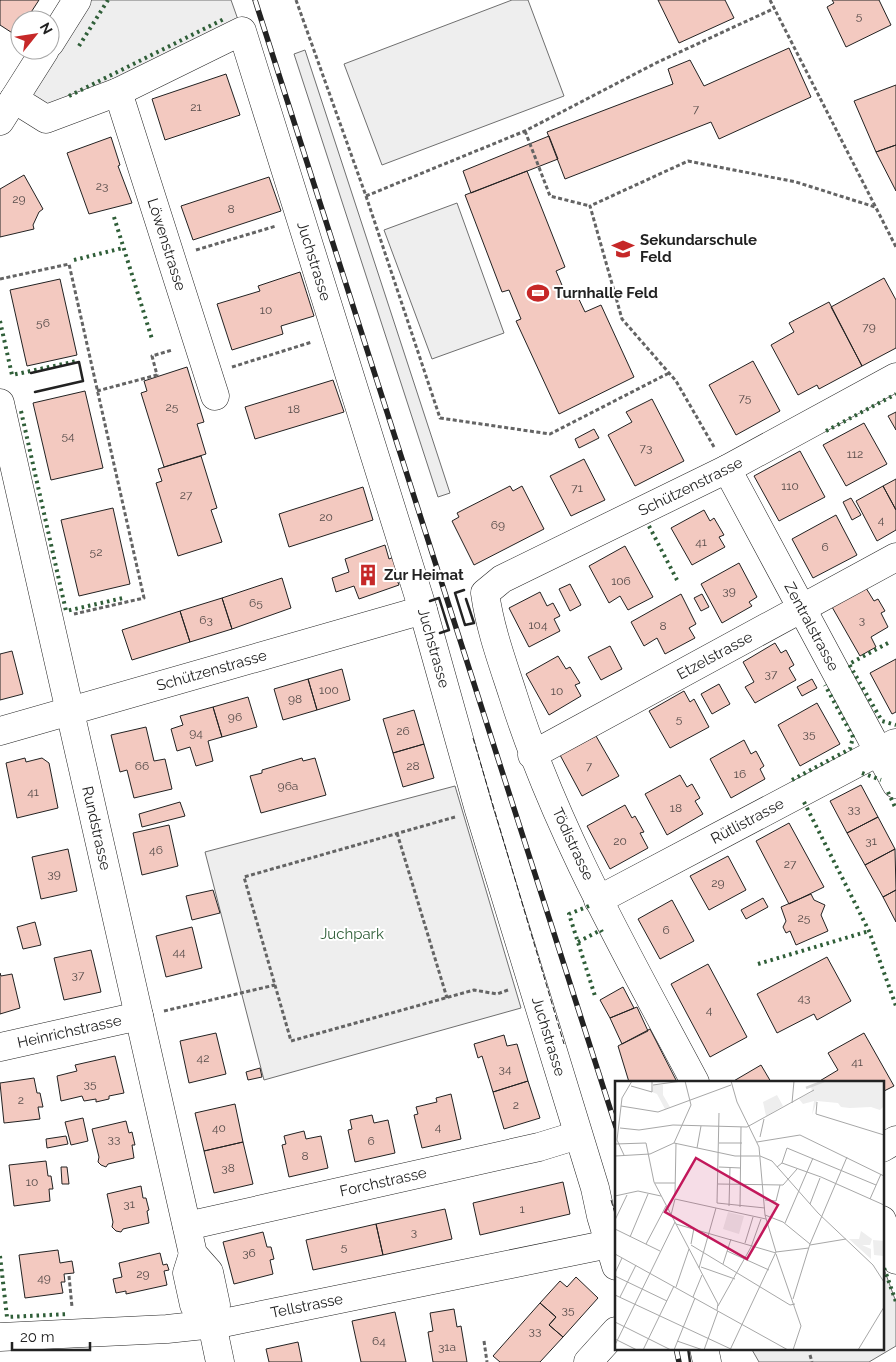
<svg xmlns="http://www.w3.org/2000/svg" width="896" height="1362" viewBox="0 0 896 1362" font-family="Raleway,sans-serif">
<rect width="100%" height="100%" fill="#fff"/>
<path fill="#eee" stroke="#6f6f6f" d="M77,0H231L242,31L46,119L14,99Z
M512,0H528L564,96L382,165L344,64Z
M305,50L450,493L438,497L294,54Z
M457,203L504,333L432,359L384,230Z
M455,786L521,1008L264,1080L205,852Z"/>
<path fill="#ededed" stroke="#6f6f6f" d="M884,1269L896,1302V1346L869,1362H759L751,1348H882V1270Z"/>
<path fill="#f3c9c0" stroke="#222" d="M0,0H39L26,20H20V30L17,36L0,25Z
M658,0H725L734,18L679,43Z
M832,0H879L891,25L846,47L827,7L834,3Z
M789,48L811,97L719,139L711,122L565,179L547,132L673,84L668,69L690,60L704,86Z
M226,74L240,115L165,140L152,99Z
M896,85V145L876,152L854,101Z
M549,136L558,159L471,193L463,171Z
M111,137L120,165L118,166L132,203L89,214L67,153Z
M896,145V191L876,152Z
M527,171L565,267L556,271L567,297L576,293L585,312L601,305L634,377L559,414L516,321L521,319L509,290L502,292L465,195Z
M24,175L43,209L39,212L33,225L34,229L0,237V189Z
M269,177L281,211L193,240L181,206Z
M300,272L314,316L281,326L283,334L232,350L217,304L260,291L258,286Z
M884,278L896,300V348L862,366L831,307Z
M60,279L77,355L27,366L10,290Z
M829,302L862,366L819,389L817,385L798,395L771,345L794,332L789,323Z
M753,361L780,411L736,435L709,385Z
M187,367L204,422L197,424L206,454L164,467L141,393L147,391L144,381Z
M333,380L344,412L255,439L245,407Z
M85,391L103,468L51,480L33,403Z
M652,399L684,461L635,486L608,435L632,422L626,412Z
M896,412V430L888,416Z
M864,423L887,464L846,486L823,445Z
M594,429L599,438L579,448L575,439Z
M800,451L825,497L779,521L754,476Z
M201,456L217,508L211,510L222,542L178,556L156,483L162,481L158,469Z
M584,459L605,500L571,516L550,476Z
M896,479V510L883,486Z
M510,486L513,491L522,486L544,529L474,565L452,521L459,517L457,513Z
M883,486L896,510V530L877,541L856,501Z
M363,487L373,520L289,547L279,514Z
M851,498L861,515L852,520L843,502Z
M113,508L130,584L79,596L61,520Z
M704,510L710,521L714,518L724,535L719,537L725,547L692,565L671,528Z
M836,515L857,555L813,578L792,539Z
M385,545L389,559L394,557L399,570L394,572L399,585L359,599L354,586L336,592L332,578L349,572L345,559Z
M625,546L653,597L628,610L620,596L609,603L589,566Z
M739,563L757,597L749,602L752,606L722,623L701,584Z
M282,578L291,608L232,629L222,598Z
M570,584L581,605L570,611L559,589Z
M866,588L874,601L878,599L885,611L881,613L888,627L871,637L876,647L860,656L832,607Z
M540,592L547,606L553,603L560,616L554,619L560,631L529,647L509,608Z
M681,594L696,624L689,628L695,638L665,654L657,638L644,646L631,622Z
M702,594L709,607L701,611L694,598Z
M222,598L232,629L190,642L180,611Z
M180,611L190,642L132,660L122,630Z
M775,643L781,653L786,650L794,665L789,668L796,680L755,703L745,687L754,682L743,662Z
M610,646L622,669L601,680L588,657Z
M12,651L23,694L0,700V654Z
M558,656L566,669L570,667L580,683L575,685L581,696L549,715L526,674Z
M896,659V712L892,714L870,673Z
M342,669L350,700L317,710L308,679Z
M308,679L317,710L283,720L274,689Z
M812,679L817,688L802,696L797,687Z
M719,684L730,704L712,714L701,694Z
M684,691L690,702L694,699L709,727L670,748L649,711Z
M248,697L257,727L222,737L213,707Z
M817,703L840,744L800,766L778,725Z
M213,707L222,737L208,741L213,761L196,766L190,747L177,751L171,729L183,725L180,716Z
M414,710L424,744L393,753L383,719Z
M146,727L154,761L165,759L172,789L134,798L127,770L120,772L111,735Z
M596,736L619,776L582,796L560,755Z
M744,740L751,754L756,751L764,766L760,769L765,779L731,798L710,759Z
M424,744L434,778L403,787L393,753Z
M25,758L26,762L42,758L49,763L58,808L17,818L6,763Z
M302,758L303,761L315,758L326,795L261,813L250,776L262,773V770Z
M680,775L687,787L692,784L700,798L695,801L703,814L667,835L645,794Z
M861,785L878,817L847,833L830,801Z
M180,802L185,816L142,827L139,814Z
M625,805L632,818L635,816L644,832L640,833L648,848L610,869L587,826Z
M878,817L895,849L865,865L847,833Z
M789,823L824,887L789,904L756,841Z
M169,825L178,866L142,875L133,833Z
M68,849L77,891L41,899L32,857Z
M895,849L896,890L883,897L865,865Z
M728,856L746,890L709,910L690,876Z
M213,890L220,913L192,920L186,896Z
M896,890V922L883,897Z
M811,894L814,900L825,905L821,915L828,931L796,945L790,931L786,933L783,927L786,921L781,907Z
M763,898L768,907L746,919L741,910Z
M672,900L694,941L660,959L638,919Z
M35,922L41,945L23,949L17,927Z
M192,927L202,968L166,977L156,936Z
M91,950L101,992L64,1000L54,958Z
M827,957L851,1001L817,1020L814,1014L777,1033L757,994Z
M708,964L747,1037L710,1057L671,984Z
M0,973L1,976L12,974L20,1008L0,1014Z
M623,987L634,1008L610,1018L600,1000Z
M637,1007L648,1031L622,1044L610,1018Z
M650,1029L677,1082H629L618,1046Z
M216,1033L226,1074L189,1083L180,1041Z
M864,1033L894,1086L882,1092V1082H818L838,1070L828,1053Z
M504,1035L507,1046L517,1044L528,1081L493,1092L482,1056L478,1058L474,1044Z
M115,1056L124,1093L109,1096V1099L96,1102V1099L84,1101L82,1096L61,1101L57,1076L77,1071L75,1065Z
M761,1065L771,1082H732Z
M260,1068L262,1077L248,1080L246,1072Z
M34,1078L37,1093H40L43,1107H38L40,1119L4,1123L0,1083Z
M528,1081L540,1118L504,1129L493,1092Z
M451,1094L461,1139L422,1148L414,1115L418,1114L416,1107L437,1102L436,1098Z
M235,1104L243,1142L204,1151L195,1113Z
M372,1115L374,1123L388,1120L395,1153L355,1162L348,1130L352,1129L350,1120Z
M83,1118L88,1141L71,1145L65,1122Z
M126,1121L129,1133L132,1132L135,1145H132L134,1158L108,1164L106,1167L101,1165L98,1162L99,1157L92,1129Z
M304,1131L306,1139L321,1136L328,1168L289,1177L282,1145L286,1144L284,1136Z
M66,1136L68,1144L47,1148L46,1139Z
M243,1142L253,1184L214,1193L204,1151Z
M46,1161L48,1176H51L53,1189H49L50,1201L14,1206L9,1165Z
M61,1167H67L69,1184H62Z
M563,1182L570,1214L480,1235L473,1203Z
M141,1186L143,1198H146L149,1210L147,1211L149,1223L123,1229L121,1232L116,1231L112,1227L113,1222L107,1194Z
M445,1209L452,1239L383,1255L376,1224Z
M376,1224L383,1255L313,1270L306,1240Z
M263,1232L267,1247H271L274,1259L270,1260L273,1274L234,1284L223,1242Z
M58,1250L60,1263L72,1261L74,1273L64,1274L65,1282H61L63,1293L25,1298L19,1255Z
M160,1253L163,1265L167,1264L169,1270L164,1271L167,1285L126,1294V1291L116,1293L113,1279L122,1277L119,1263Z
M576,1277L598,1298L563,1337L549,1325L556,1317L540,1303L560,1281L567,1287Z
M540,1303L556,1317L549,1325L563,1337L540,1362H500L493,1356Z
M454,1309L457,1327L461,1326L467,1362H433L428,1332L433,1331L430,1313Z
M395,1312L406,1362H361L352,1321Z
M298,1342L302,1362H269L266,1349Z"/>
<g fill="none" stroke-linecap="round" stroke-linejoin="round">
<g stroke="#222" stroke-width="29">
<g id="minor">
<path d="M50,43L77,0"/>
<path id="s1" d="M118,92L215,396"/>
<path id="s2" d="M14,99L46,119L118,92L242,31L423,610L479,810L595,1188L601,1216L616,1266"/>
<path d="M0,121L45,50"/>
<path id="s3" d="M0,403L193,1254L209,1272L216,1305L212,1324L220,1362"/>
<path id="s4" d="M727,469L896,784"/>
<path id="s5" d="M0,731L423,610"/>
<path id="s6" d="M532,755L896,557"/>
<path id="s7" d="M598,900L895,743"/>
<path id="s8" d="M0,1047L139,1016"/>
<path id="s9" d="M695,1082C628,956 556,831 513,695C502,661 490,629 485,593L502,579L727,469L896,377"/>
<path d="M882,1220L896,1260"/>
<path id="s10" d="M187,1226L539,1147L578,1135"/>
<path d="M193,1254L187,1273L194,1305L212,1324"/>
<path id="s11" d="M0,1337L167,1329L223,1323L609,1244"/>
<path d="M704,1348L707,1362"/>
</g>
</g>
<g stroke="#222" stroke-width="29">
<path id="major" d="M882,1148L896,1140
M588,1362L616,1331"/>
</g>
<path stroke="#646464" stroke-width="3" stroke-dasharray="4 2.5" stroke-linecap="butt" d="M296,0L366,196L440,418L550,434L669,373
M770,0L896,247
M525,131L550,196L590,206
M366,196L525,131L656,63L775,8
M196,250L276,226
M0,279L69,264L144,598L74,614
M232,367L312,342
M97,391L157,375L152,356L172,350
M714,447L676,381L622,319L590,206L688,161L796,182L875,207
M455,817L244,877L291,1041L474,990L497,994L508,990
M397,833L447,998
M164,1011L275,985
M69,1276L72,1307
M484,1341L487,1362
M810,1355L812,1362"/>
<use href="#minor" stroke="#fff" stroke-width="28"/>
<use href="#major" stroke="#fff" stroke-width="28"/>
<g stroke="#222" stroke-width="5.5">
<path id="rail" d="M255,0L616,1127
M676,1348L679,1362"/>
</g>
<use href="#rail" stroke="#fff" stroke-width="4" stroke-dasharray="11" stroke-linecap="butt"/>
<path stroke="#2f5e38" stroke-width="4" stroke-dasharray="2.5 4" stroke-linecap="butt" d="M79,46L108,0
M69,96L224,19
M114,217L152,339
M74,260L123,248
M0,321L12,375L77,361
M21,411L66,611L123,598
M826,431L896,394
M649,526L677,580
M888,643L849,664L882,721L896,725
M862,773L881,780
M792,780L850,749L853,737L825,685
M888,792L896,809
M804,802L869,931L896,1006
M589,906L569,914L595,996
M578,942L601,930L602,932
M758,964L869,931
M0,1256L7,1317L69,1314
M882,1262L896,1302"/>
<path stroke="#222" stroke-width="1" stroke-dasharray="6 2.5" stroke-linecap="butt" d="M473,738L564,1044
M611,1200L616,1217"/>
<path stroke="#222" stroke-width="2.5" d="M31,373L79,362L83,381L35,392
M464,590L455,593L465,625L474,623L466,599
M430,601L439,598L449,630L440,633
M688,1348L690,1362"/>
</g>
<defs>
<g id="school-bare" transform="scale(1.725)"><path d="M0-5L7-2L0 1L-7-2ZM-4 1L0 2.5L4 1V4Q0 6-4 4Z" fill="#c62828" stroke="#fff" stroke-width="2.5" paint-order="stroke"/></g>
<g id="stadium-bare" transform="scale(1.725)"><path d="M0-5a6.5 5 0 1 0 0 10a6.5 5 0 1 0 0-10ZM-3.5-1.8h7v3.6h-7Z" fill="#c62828" stroke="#fff" stroke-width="2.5" paint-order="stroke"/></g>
<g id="building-bare" transform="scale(1.725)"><path d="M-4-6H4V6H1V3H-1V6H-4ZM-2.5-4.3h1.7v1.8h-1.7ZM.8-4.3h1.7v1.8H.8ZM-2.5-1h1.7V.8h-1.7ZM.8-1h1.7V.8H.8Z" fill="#c62828" stroke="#fff" stroke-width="2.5" paint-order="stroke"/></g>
</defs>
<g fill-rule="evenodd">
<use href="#school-bare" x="623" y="249"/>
<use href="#stadium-bare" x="538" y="293"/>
<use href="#building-bare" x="368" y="575"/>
</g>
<g text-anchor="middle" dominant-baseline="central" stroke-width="4" stroke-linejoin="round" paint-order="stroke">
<g font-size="12" fill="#564c4a">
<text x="859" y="16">5</text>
<text x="196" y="107">21</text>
<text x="696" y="109">7</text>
<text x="102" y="186">23</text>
<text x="19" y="199">29</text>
<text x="231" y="209">8</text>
<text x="266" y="310">10</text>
<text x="43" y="323">56</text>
<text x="869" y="327">79</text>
<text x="745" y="398">75</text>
<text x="172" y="407">25</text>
<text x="294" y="409">18</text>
<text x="68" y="436">54</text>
<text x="646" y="448">73</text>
<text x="855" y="454">112</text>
<text x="790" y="486">110</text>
<text x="577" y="488">71</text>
<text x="186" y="495">27</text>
<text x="326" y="517">20</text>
<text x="881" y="520">4</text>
<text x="498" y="525">69</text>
<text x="701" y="542">41</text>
<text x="825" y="547">6</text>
<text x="96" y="552">52</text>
<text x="621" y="581">106</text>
<text x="729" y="591">39</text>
<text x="256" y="603">65</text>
<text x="206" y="620">63</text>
<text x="862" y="620">3</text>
<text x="538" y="625">104</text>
<text x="663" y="626">8</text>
<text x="771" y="674">37</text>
<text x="329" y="690">100</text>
<text x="557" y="691">10</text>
<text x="295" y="699">98</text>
<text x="235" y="717">96</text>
<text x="679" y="719">5</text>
<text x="403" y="731">26</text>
<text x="196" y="733">94</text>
<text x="809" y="734">35</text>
<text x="142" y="766">66</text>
<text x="413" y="766">28</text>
<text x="589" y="766">7</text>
<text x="740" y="774">16</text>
<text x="288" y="786">96a</text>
<text x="33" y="792">41</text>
<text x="676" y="808">18</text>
<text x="854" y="809">33</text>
<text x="620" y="841">20</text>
<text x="871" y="841">31</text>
<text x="156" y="850">46</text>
<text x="790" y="864">27</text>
<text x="54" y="874">39</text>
<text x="718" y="883">29</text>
<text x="804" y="918">25</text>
<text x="666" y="930">6</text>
<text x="179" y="952">44</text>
<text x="78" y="975">37</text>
<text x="804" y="998">43</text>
<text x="709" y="1010">4</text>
<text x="203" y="1058">42</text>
<text x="857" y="1062">41</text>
<text x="505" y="1069">34</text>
<text x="90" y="1084">35</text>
<text x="21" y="1100">2</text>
<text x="516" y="1105">2</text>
<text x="438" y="1127">4</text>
<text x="219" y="1128">40</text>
<text x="114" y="1139">33</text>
<text x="371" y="1141">6</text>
<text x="305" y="1156">8</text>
<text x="228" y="1168">38</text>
<text x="32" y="1182">10</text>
<text x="129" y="1204">31</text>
<text x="522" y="1209">1</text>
<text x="414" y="1232">3</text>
<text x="344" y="1247">5</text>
<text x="249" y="1253">36</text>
<text x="143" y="1274">29</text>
<text x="44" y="1278">49</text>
<text x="568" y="1310">35</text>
<text x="535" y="1331">33</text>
<text x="379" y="1341">64</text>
<text x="447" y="1347">31a</text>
</g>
<g font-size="15" font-weight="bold" fill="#222" stroke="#fff" text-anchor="start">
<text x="640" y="240">Sekundarschule<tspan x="640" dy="17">Feld</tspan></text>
<text x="554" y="293">Turnhalle Feld</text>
<text x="384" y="575">Zur Heimat</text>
</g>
<g font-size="15" fill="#222" stroke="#fff">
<text stroke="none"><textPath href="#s1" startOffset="160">Löwenstrasse</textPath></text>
<text stroke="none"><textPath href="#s2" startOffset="494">Juchstrasse</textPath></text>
<text stroke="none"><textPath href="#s9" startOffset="766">Schützenstrasse</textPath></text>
<text stroke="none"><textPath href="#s4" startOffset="179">Zentralstrasse</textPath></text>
<text stroke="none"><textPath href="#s2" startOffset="899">Juchstrasse</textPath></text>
<text stroke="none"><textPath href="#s6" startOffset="208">Etzelstrasse</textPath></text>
<text stroke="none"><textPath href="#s5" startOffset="220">Schützenstrasse</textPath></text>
<text stroke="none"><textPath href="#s7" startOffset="169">Rütlistrasse</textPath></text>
<text stroke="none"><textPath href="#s3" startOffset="436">Rundstrasse</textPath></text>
<text transform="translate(573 844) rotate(65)">Tödistrasse</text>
<text stroke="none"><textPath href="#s8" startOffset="71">Heinrichstrasse</textPath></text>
<text stroke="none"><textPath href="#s2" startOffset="1304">Juchstrasse</textPath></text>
<text stroke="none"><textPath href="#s10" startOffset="201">Forchstrasse</textPath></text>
<text stroke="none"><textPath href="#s11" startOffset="309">Tellstrasse</textPath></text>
</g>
<g font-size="15" fill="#2f5e38" stroke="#fff">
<text x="352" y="934">Juchpark</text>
</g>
</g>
<g transform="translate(615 1081)">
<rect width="269" height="269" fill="#fff"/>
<path d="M205,0H269V25L265,29L256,26L235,27L226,26L223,22L202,20L197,34L199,20L188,23L184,18L197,11L196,5ZM38,4H48V14L55,26L50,28L42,13L37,11ZM162,14L168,25L151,35L148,21ZM113,131L129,135L124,153L108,148ZM246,150L257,158L255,164H247L256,168V178L234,158H244ZM258,159L269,160V175L259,174Z" fill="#eee"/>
<path fill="none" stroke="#d9d9d9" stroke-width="2.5" d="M191,7L209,0"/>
<path fill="none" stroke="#a7a7a7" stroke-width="1" d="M38,4L67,0M16,5L37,11V0M202,21L201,33L269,54M177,22L179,0M6,25L43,31L116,4M104,32L102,122L150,127M5,47L24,49L58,44L132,46L199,9M145,56L149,38M142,61L185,54L269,95M59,62L76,24L70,0M104,62H127M0,63L31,62L39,101L103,223L102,229M82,67L86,45M9,74L2,59L7,17L17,0M0,75L35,73L59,62L120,75H144M145,75L157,80L203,132L258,184L269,201M167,82L172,67L261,104M104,86L126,87M162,86L167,82L206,96L269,124M40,102H60M103,103L168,104L182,88M60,113L61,62M0,115L23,110L46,115M255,118L266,93M150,119L161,120L165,104M195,123L205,97M114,125L115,86M125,126L126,46M56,134L60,118L151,138M150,134L168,141L195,163M0,139L12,114M170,142L198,77M61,143L161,172M0,148L45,170M15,156L33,113M130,162L138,136M31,163L51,125M76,163L79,147M76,164L175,224L180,223M195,164L231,158M112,170L154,189M161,171L194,167M0,173L173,269M161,173L186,245L178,269M108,183L116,158M86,186L120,198M84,187L101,127M0,192L7,177M0,195L52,220M61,206L74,168M0,214L118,269M5,216L21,184M78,216L87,194M178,218L195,163L232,76M103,225L136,166L146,138M0,241L56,269M0,258L22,269M62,260L88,269M0,264L60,141M28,269L59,205M59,269L80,217M89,269L103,230M115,269L161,171L150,134L144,66L122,21L116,0M243,269L269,226"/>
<path fill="#c2185b" fill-opacity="0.15" stroke="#c2185b" stroke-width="2.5" d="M81,77L163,124L132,178L50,131Z"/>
<rect width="269" height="269" fill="none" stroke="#222" stroke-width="2.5"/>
</g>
<g transform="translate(35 35) rotate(60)"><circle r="24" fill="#ffffff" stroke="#a7a7a7"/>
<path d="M0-4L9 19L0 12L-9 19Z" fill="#c62828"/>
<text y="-8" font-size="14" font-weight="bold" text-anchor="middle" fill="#222222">N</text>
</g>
<path d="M12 1342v8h78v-8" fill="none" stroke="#222222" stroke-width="2.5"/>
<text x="20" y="1342" font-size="15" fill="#222222" stroke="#ffffff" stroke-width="4" paint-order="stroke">20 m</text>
</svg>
